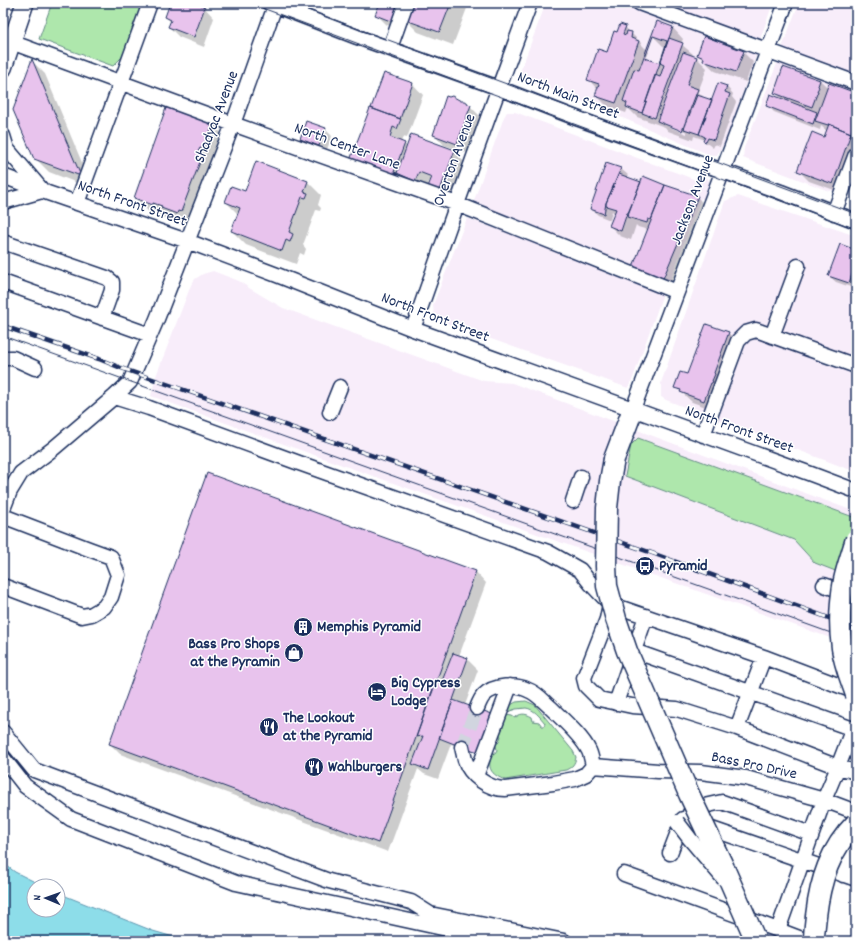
<svg xmlns="http://www.w3.org/2000/svg" width="859" height="944" viewBox="0 0 859 944" font-family="Dekko,sans-serif">
<rect width="100%" height="100%" fill="#fff"/>
<filter id="ink" filterUnits="userSpaceOnUse"><feTurbulence type="fractalNoise" baseFrequency=".025" numOctaves="2"/><feDisplacementMap in="SourceGraphic" scale="8" xChannelSelector="R" yChannelSelector="G"/><feConvolveMatrix kernelMatrix="1 2 1 2 8 2 1 2 1" color-interpolation-filters="sRGB"/></filter>
<g filter="url(#ink)">
<path fill="#f8edfa" d="M546,3H621L757,53L725,142L717,155H710L599,108L536,84L521,76L520,72Z
M655,3H773L759,42Z
M799,3H856V79L781,50Z
M778,61L856,90V138L836,190L829,191L743,158L744,148Z
M507,112H515L696,180L699,175L707,177L710,183L704,200L701,198L669,284L472,206L504,117Z
M738,196L856,236V472L666,400L661,397V383L725,201Z
M467,218L664,291L633,378L628,388L438,320L434,316L433,305Z
M213,271L239,281L249,288L283,308L484,381L512,383L856,512V647L314,455L151,396L156,376L191,285L195,279L203,274Z"/>
<path fill="#aee7ac" stroke="#648b85" fill-rule="evenodd" d="M52,3H145L128,51L113,66L39,39Z
M638,438L856,518V579L815,563L794,540L625,476L631,445Z
M526,701L535,705L573,751L576,757C575,764 572,767 566,770L505,780C490,774 487,768 492,753H495L497,750L496,746H494V742L498,743L499,742L501,736L497,735L509,706L516,702ZM526,708C534,709 540,717 545,723L544,726H542L539,722L533,721L532,717C525,713 520,713 515,718L512,716L506,715L507,712L516,709Z"/>
<path fill="#8ddde9" stroke="#5f97b1" d="M3,863L15,872L43,886H34V910H58V893L153,931L187,941H3Z"/>
<path fill="#0003" fill-rule="evenodd" d="M171,3H192L204,7L214,18L204,47L179,37L169,27L171,22L166,17Z
M381,3H469L453,45L418,32L407,21L403,31L387,25L377,15Z
M657,23L673,28L683,39L681,44L693,54L692,56L697,58L707,68L698,92L706,99L712,101L727,87L733,94L732,97L736,102L720,146L715,144L713,148L704,141L705,140L694,136L693,140L668,131L665,127L637,117L628,108L626,113L607,106L596,95L598,90L588,79L607,53L618,34L625,27L642,44V45L649,52L646,59L660,64L666,47L663,46L653,36ZM669,125L687,132V134L669,127Z
M743,52L753,62L746,82L715,71L698,55Z
M32,61L45,74L93,189L49,172L35,158Z
M384,74L413,84L423,95L407,138L403,137L401,142L404,144L408,147L454,151L464,162L449,203L431,182L429,181L426,190L351,160Z
M820,80L828,88L856,94V157L843,193L809,181L799,171L825,138L827,131L821,126L820,130L774,112L767,105L783,100L775,92Z
M470,106L481,117L468,153L444,145L434,134Z
M211,122L224,136L191,227L176,222L172,218L167,216L166,218L149,212L135,198Z
M325,129L332,136L326,152L308,145L301,139Z
M607,164L621,169L628,175L626,178L641,184L644,178L697,197L711,211L676,294L649,282L648,230L638,227L636,225L631,240L620,236L610,226L615,214L612,211L610,220L598,215L591,209Z
M308,182L321,195L318,205L321,208L320,211L316,210L303,245L306,249L304,255L300,253L296,264L246,245L232,231L238,214L226,202L246,192Z
M856,251V289L836,282L829,276Z
M728,333L739,343L714,410L692,402L676,387Z
M208,474L476,572L486,583L459,656L467,659L478,670L465,705L485,755L451,744L438,779L424,774L418,769L388,852L120,754L110,744Z"/>
<path fill="#e8c3ed" stroke="#1b2f5e" fill-rule="evenodd" d="M170,3H195L205,7L194,37L168,27L171,20L165,17Z
M380,3H399L393,22L375,15Z
M409,3H451L440,31L439,32L403,19Z
M657,21L673,27L642,113L626,107L627,103L623,101L634,69L639,70ZM653,36L667,41L660,63L645,58Z
M620,24L626,26L623,34L626,35L627,31L632,32L631,38L639,41L616,103L595,96L599,84L587,80L598,49L607,52L614,31L617,32Z
M704,36L744,51L736,72L703,61L704,58L697,55Z
M669,38L683,43L655,118L642,113L655,75L660,77L664,65L660,63Z
M683,52L697,57L687,85L698,89L682,131L657,121Z
M32,59L81,176L34,159L13,110Z
M783,67L820,80L818,86L819,87L817,91H818L812,107L774,93Z
M384,73L413,83L400,119L371,108Z
M718,83L727,86L725,92L730,94L714,140L708,138L706,142L703,141L705,137L699,134Z
M829,83L856,93V122H855L851,133L829,124L828,125L815,121Z
M770,94L817,112L813,124L766,106Z
M697,95L712,100L699,134L684,129Z
M446,96L449,97L452,96L461,101H464L467,102L468,104L471,105L457,144L433,135Z
M168,106L211,121L210,125L212,126L204,149L200,148L198,152L203,154L181,212L178,211L177,214L161,208L162,206L153,203V205L134,198L166,108H167Z
M370,108L401,119L397,129L393,127L390,137L405,143L394,172L397,173L395,177L350,160Z
M306,121L326,128L319,146L300,139Z
M829,124L851,133L833,184L797,171L812,132L824,137Z
M411,134L455,150L439,193L427,189L432,177L419,172L415,181L397,173Z
M256,161L308,181L304,192L308,193L306,198L302,197L289,232L293,234L290,242L286,240L282,251L231,231L240,208L225,202L231,186L245,191Z
M606,163L621,168L606,203L604,214L590,209Z
M619,174L641,182L628,213H627L621,231L609,226L616,209L606,206V203Z
M643,176L665,185L651,220L648,219L647,223L627,217Z
M665,185L698,196L662,281L634,268V264Z
M840,244L856,250V271L854,269L849,283L828,276Z
M706,324L729,332L714,373L715,374L712,381H713L712,383H711L704,401L680,392L681,390L674,388L680,372L687,374Z
M207,473L476,571L378,843L109,744Z
M453,653L468,658L428,770L412,764L423,736L416,737L435,683L442,681Z
M453,700L495,715L482,753L462,747L439,738Z"/>
<g fill="none" stroke-linecap="round" stroke-linejoin="round">
<path stroke="#d1d5df" stroke-width="14" stroke-dasharray="14 7" stroke-linecap="butt" d="M462,747L477,708"/>
<g stroke="#1b2f5e" stroke-width="17">
<path id="minor" d="M269,3L357,37L499,88L579,119L781,192L856,221
M639,3L856,83
M3,39L233,124L457,204L677,292
M390,48L406,3
M3,136L7,149L42,190
M3,176L42,191L187,241L277,275L413,329L811,474L856,491
M3,202L42,191
M77,203L150,3
M834,213L856,154
M3,242L107,278L112,282V290L102,318
M3,282L150,335
M413,329C451,220 490,111 530,3
M772,336L798,266
M3,358H13L35,368
M114,397L149,408L299,463L548,552L580,570L591,584L610,604L607,619L584,678L586,686L599,699L632,706L677,709L737,728L838,767L824,800L778,930L807,941
M633,409L786,3
M330,412L340,387
M703,435L738,341L746,333L756,330L856,366
M573,501L581,477
M3,509L10,491L21,473L54,448L114,397L130,382L157,319L233,124L276,3
M3,516L89,549L111,557L118,575L111,597L104,607L92,614L82,616L3,586
M824,585L856,596
M610,604L764,657L856,692
M634,651L856,730
M616,703L646,616
M737,728L764,657
M853,728L838,767L856,772
M3,732L34,770L329,881L411,902L430,914L564,941
M462,747C463,751 464,756 465,760C470,776 489,789 505,789L553,783L575,779L586,774L593,766C592,761 591,755 589,751C582,736 562,719 550,707C543,701 537,693 528,690C516,684 494,685 484,695C481,698 479,703 477,708
M3,758L25,786L71,819L236,883L502,941
M593,766L658,771L701,772L746,778L824,800L856,812
M476,776L510,686
M690,813L704,806L722,802L811,834
M670,853L683,819L856,879
M624,874L778,930
M843,875L852,850L856,852"/>
</g>
<g stroke="#1b2f5e" stroke-width="20">
<path id="major" d="M3,68L25,3"/>
</g>
<g stroke="#1b2f5e" stroke-width="23">
<path id="highway" d="M614,459L633,409"/>
</g>
<use href="#minor" stroke="#fff" stroke-width="14"/>
<use href="#major" stroke="#fff" stroke-width="17"/>
<use href="#highway" stroke="#fff" stroke-width="20"/>
<path stroke="#1b2f5e" stroke-width="1" d="M249,3L856,229
M289,3L856,214
M3,336L856,642"/>
<g stroke="#1b2f5e" stroke-width="4.5">
<path id="rail" d="M3,326L99,359L121,368L652,553L856,628"/>
</g>
<use href="#rail" stroke="#fff" stroke-width="3" stroke-dasharray="9" stroke-linecap="butt"/>
<g stroke="#1b2f5e" stroke-width="17" stroke-linecap="butt">
<path id="minor-bridge" d="M677,822L690,839L724,879"/>
</g>
<g stroke="#1b2f5e" stroke-width="23" stroke-linecap="butt">
<path id="highway-bridge" d="M614,459L610,481L607,508L606,566L607,586L616,619L627,651L689,794L724,868L756,941
M856,539C852,553 847,566 844,580C840,602 839,627 842,648C844,664 851,680 856,695
M814,941C814,932 815,925 816,916C820,881 830,849 856,823"/>
</g>
<use href="#minor-bridge" stroke="#fff" stroke-width="14"/>
<use href="#highway-bridge" stroke="#fff" stroke-width="20"/>
</g>
</g>
<defs>
<g id="bus-disc" transform="scale(1)"><circle r="9.5" fill="#1b2f5e" stroke="#fff"/><path d="M-5-6H5V4H4V6H2V4H-2V6H-4V4H-5ZM-3.5-4V0h7V-4ZM-3.5 1.2v1.5H-2V1.2ZM2 1.2v1.5H3.5V1.2Z" fill="#fff"/></g>
<g id="building-disc" transform="scale(1)"><circle r="9.5" fill="#1b2f5e" stroke="#fff"/><path d="M-4-6H4V6H1V3H-1V6H-4ZM-2.5-4.3h1.7v1.8h-1.7ZM.8-4.3h1.7v1.8H.8ZM-2.5-1h1.7V.8h-1.7ZM.8-1h1.7V.8H.8Z" fill="#fff"/></g>
<g id="shop-disc" transform="scale(1)"><circle r="9.5" fill="#1b2f5e" stroke="#fff"/><path d="M-5-2.5h2.3a2.7 3.5 0 0 1 5.4 0H5L5.5 6h-11ZM-1.5-2.5h3a1.5 2.3 0 0 0-3 0Z" fill="#fff"/></g>
<g id="hotel-disc" transform="scale(1)"><circle r="9.5" fill="#1b2f5e" stroke="#fff"/><path d="M-6-4.5h1.5V1H6V5H4.5V3h-9V5H-6ZM-4 0a1.8 1.8 0 1 1 3.6 0ZM.5 0V-2.5h3Q6-2.5 6 0Z" fill="#fff"/></g>
<g id="restaurant-disc" transform="scale(1)"><circle r="9.5" fill="#1b2f5e" stroke="#fff"/><path d="M-5-6h1v4h1v-4h1v4h1v-4h1v5L-1.5 .5V6h-2V.5L-5-1ZM5-6V6H3V1.5H1.5Q1.5-4 5-6Z" fill="#fff"/></g>
</defs>
<g fill-rule="evenodd">
<use href="#bus-disc" x="645" y="566"/>
<use href="#building-disc" x="303" y="627"/>
<use href="#shop-disc" x="294" y="653"/>
<use href="#hotel-disc" x="377" y="692"/>
<use href="#restaurant-disc" x="269" y="727"/>
<use href="#restaurant-disc" x="314" y="767"/>
</g>
<g text-anchor="middle" dominant-baseline="central" stroke-width="3" stroke-linejoin="round" paint-order="stroke">
<g font-size="16" fill="#1b2f5e" stroke="#fff">
<text transform="translate(568 96) rotate(21)">North Main Street</text>
<text transform="translate(217 117) rotate(-69)">Shadyac Avenue</text>
<text transform="translate(347 147) rotate(20)">North Center Lane</text>
<text transform="translate(455 160) rotate(-70)">Overton Avenue</text>
<text transform="translate(693 200) rotate(-69)">Jackson Avenue</text>
<text transform="translate(132 204) rotate(19)">North Front Street</text>
<text transform="translate(435 318) rotate(21)">North Front Street</text>
<text transform="translate(739 430) rotate(20)">North Front Street</text>
<text transform="translate(754 766) rotate(12)">Bass Pro Drive</text>
</g>
<g font-size="16" font-weight="bold" fill="#1b2f5e" stroke="#fff" text-anchor="start">
<text x="659" y="566">Pyramid</text>
<text x="317" y="627">Memphis Pyramid</text>
<text x="280" y="644" text-anchor="end">Bass Pro Shops<tspan x="280" dy="18">at the Pyramin</tspan></text>
<text x="391" y="683">Big Cypress<tspan x="391" dy="18">Lodge</tspan></text>
<text x="283" y="718">The Lookout<tspan x="283" dy="18">at the Pyramid</tspan></text>
<text x="328" y="767">Wahlburgers</text>
</g>
</g>
<rect width="859" height="944" fill="none" stroke="#fff" stroke-width="16"/>
<rect x="8" y="8" width="843" height="928" fill="none" stroke="#1b2f5e" stroke-width="1.5" filter="url(#ink)"/>
<g transform="translate(46 898) rotate(272)"><circle r="19" fill="#ffffff" stroke="#a4acbf"/>
<path d="M0-3L7 15L0 10L-7 15Z" fill="#1b2f5e"/>
<text y="-6" font-size="11" font-weight="bold" text-anchor="middle" fill="#1b2f5e">N</text>
</g>
</svg>
